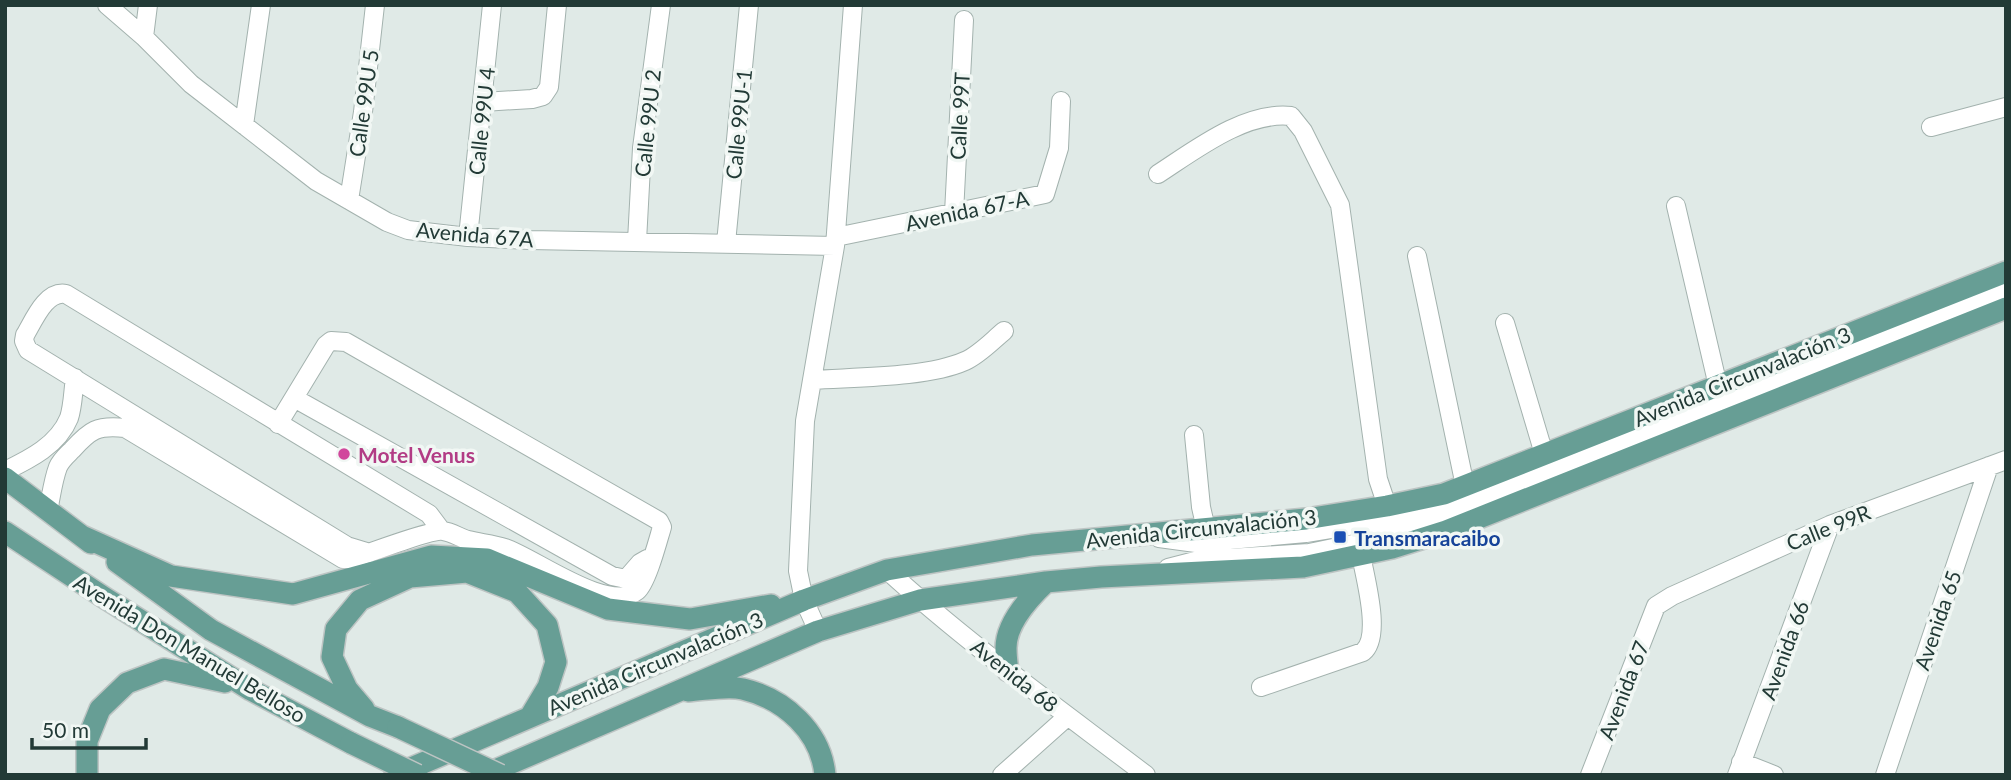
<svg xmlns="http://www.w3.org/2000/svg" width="2011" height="780" viewBox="0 0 2011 780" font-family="Lato,sans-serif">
<rect width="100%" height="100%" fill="#e0eae7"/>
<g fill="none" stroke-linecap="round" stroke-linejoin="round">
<g stroke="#a3b2ae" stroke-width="20">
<path id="minor" d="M107,5L144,37L191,84L316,181L387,222L408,230L468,237L530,240L835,246
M144,37L148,5
M483,102L532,99L543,96L549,87L557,5
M244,125L261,5
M1931,127L2006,107
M1158,174C1195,150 1245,111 1291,116L1303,131L1340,205L1378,479L1387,506
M349,200L363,112L375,5
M1676,206L1718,386
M954,213L964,20
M468,237L492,5
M836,237L1045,194L1059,148L1061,101
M637,241L642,148L661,5
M726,243L749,5
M1417,256L1465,486
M1505,323L1544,454
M812,380C855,377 927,378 965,361C979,355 992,341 1004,331
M294,398L612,576L626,579L640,563L647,559
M1194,435L1201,507L1206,529
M5,471C30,459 58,445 69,418C73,406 73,391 75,378
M48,511C51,497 53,480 58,467C61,460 67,455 72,450C90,430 97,425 125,428L343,559H352C366,554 433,529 443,531C452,532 460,538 468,540C480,543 493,544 505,548C535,558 608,614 637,591C647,583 658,540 662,527L659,521L346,342L331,341L326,345L278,424
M1159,538L1196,543L1306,533L1378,521L1420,510L1453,507
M370,553L347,546L28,350L24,341L25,335C34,320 46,290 66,294L429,514L441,530
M1168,568L1199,560L1309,553L1367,541L1423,527L1457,507L2006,289
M887,570C968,644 1058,708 1146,775
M818,631L804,600L798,571L805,421L835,246L853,5
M1261,687L1363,652C1382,637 1365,578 1361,555
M1741,762L1774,775
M1002,775L1068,716
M1590,775L1656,606L1672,596L1830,525L2006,460
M1737,775L1830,525
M1885,775L1989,466"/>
</g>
<g stroke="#bdc4c3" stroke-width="24">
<path id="major" d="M5,478L91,543
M5,532L105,598L251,690L351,743
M82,536L171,576L293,594L431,556L487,559L608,609L690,619L771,605
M117,562L211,630L370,716L398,727
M1008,671C1007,664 1006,656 1006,648C1006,624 1029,598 1046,582
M688,691C705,690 727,685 743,689C785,699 821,732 825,775
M364,709L347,689L332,657L336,629L360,600L410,577L467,572L517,592L547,625L556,662L548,687L530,717
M87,775V741L100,709L127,683L164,669L225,682
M395,775L804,600L887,570L1032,545L1306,519L1387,506L1444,494L2006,272
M484,775L818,631L920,600L1046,582L1101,577L1303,567L1392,548L1446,531L2006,308"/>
</g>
<use href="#minor" stroke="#fff" stroke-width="18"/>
<use href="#major" stroke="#679e95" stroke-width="21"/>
<g stroke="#bdc4c3" stroke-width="24" stroke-linecap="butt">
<path id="major-bridge" d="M398,727L500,775
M351,743L417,775"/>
</g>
<use href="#major-bridge" stroke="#679e95" stroke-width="21"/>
</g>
<circle fill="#d1479c" stroke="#f1f7f4" stroke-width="2.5" cx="344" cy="454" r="7"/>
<rect fill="#1a4fb4" stroke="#f1f7f4" stroke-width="2.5" x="1333" y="530" width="14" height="14" rx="3.5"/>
<g text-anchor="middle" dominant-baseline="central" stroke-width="7" stroke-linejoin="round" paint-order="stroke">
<g font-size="21" fill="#223a36" stroke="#f1f7f4">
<text transform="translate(363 103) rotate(-82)">Calle 99U 5</text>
<text transform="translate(959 116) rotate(-87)">Calle 99T</text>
<text transform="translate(481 121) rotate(-84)">Calle 99U 4</text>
<text transform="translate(647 123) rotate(-84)">Calle 99U 2</text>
<text transform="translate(738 124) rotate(-84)">Calle 99U-1</text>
<text transform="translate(967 210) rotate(-12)">Avenida 67-A</text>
<text transform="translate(475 234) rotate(5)">Avenida 67A</text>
<text transform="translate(1742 376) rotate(-22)">Avenida Circunvalación 3</text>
<text transform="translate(1828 527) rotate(-22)">Calle 99R</text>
<text transform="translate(1201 528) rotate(-6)">Avenida Circunvalación 3</text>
<text transform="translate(1937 620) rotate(-71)">Avenida 65</text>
<text transform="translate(190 648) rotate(31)">Avenida Don Manuel Belloso</text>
<text transform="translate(1784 650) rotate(-70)">Avenida 66</text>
<text transform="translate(655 663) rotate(-23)">Avenida Circunvalación 3</text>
<text transform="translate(1015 675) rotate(38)">Avenida 68</text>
<text transform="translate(1623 690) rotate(-69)">Avenida 67</text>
</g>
<g font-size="21" font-weight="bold" fill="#b23c85" stroke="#f1f7f4" text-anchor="start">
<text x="358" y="454">Motel Venus</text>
</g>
<g font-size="21" font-weight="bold" fill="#164399" stroke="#f1f7f4" text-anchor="start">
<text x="1354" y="537">Transmaracaibo</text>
</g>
</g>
<rect width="2011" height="780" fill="none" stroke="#223a36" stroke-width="14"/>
<path d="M32 738v10h114v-10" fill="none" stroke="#223a36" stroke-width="3.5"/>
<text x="42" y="738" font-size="21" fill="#223a36" stroke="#f1f7f4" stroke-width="5" paint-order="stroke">50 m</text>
</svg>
